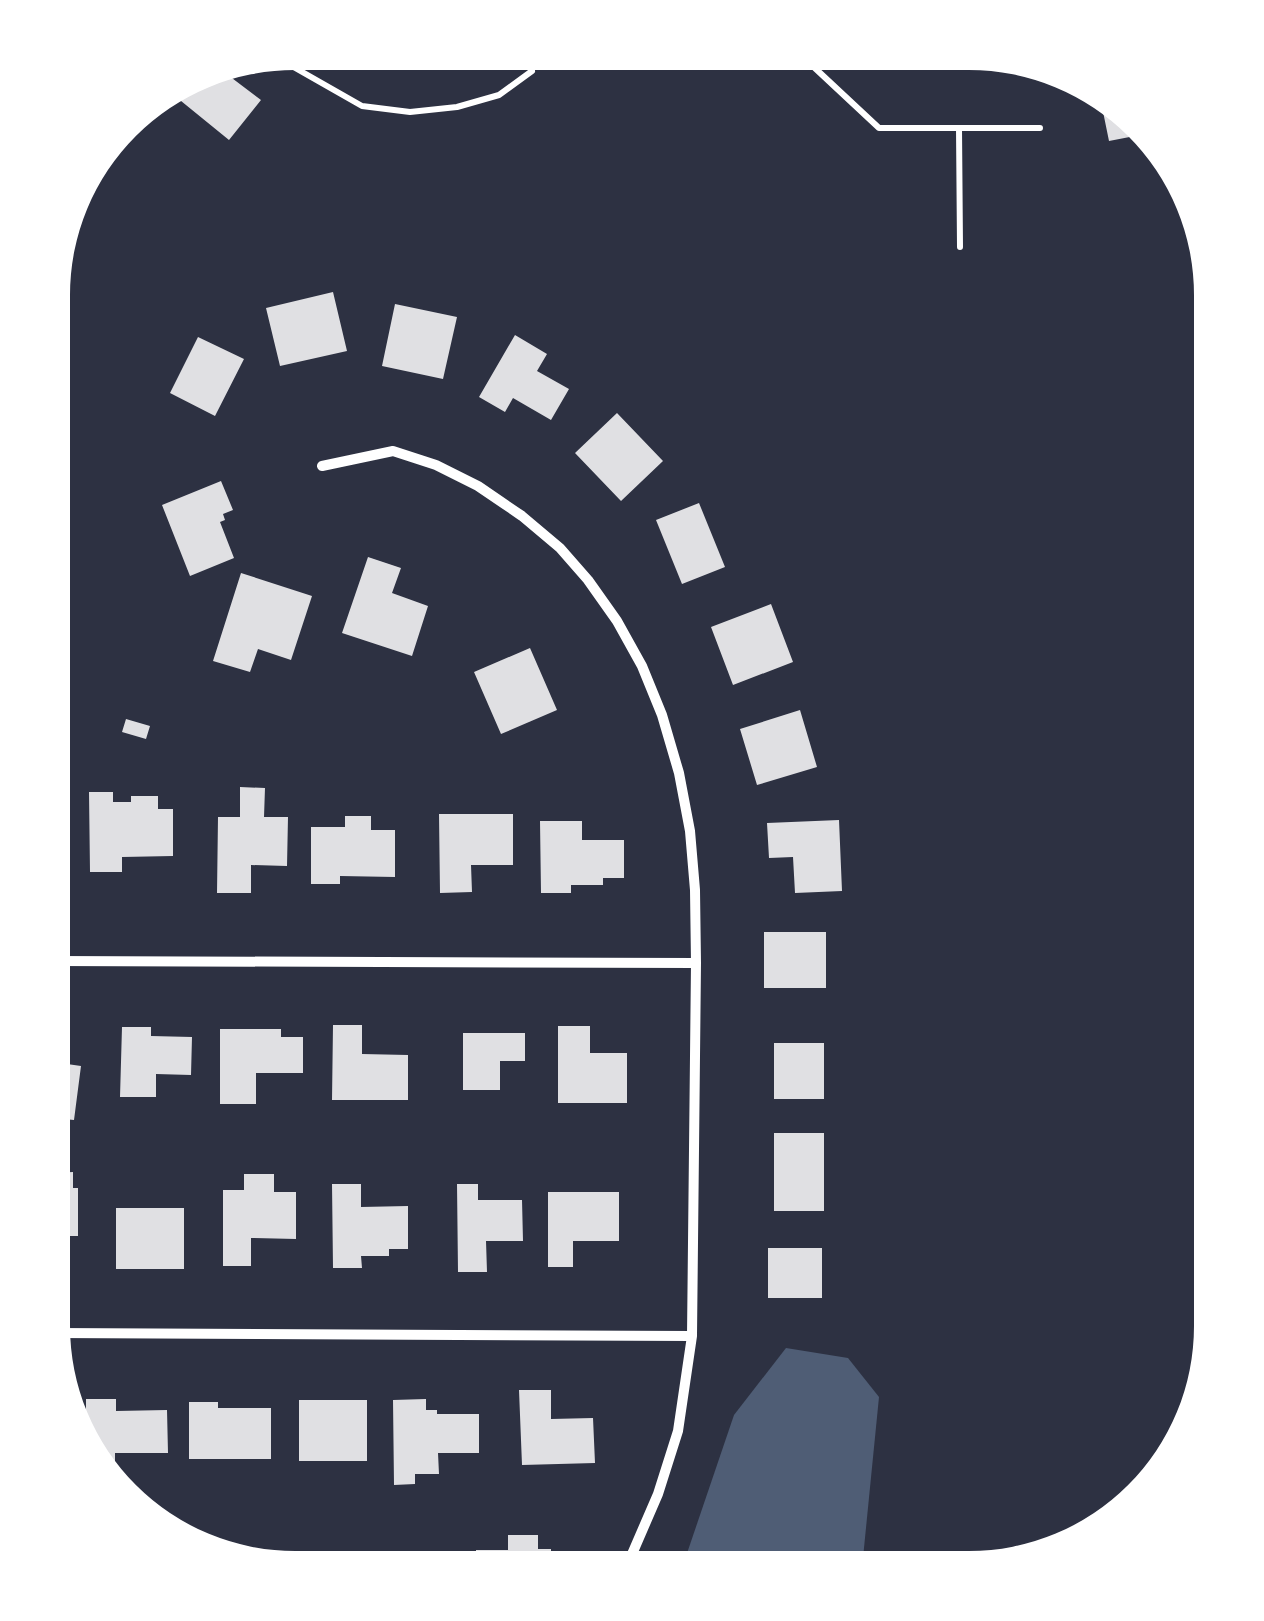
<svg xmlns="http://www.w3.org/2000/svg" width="1264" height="1621" viewBox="0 0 1264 1621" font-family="Helvetica,sans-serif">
<rect width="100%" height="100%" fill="#2d3142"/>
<path fill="#4f5d75" d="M786,1348L848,1358L879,1397L862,1568H682L734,1415Z"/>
<path fill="#e0e0e3" d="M216,66L261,100L229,140L170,92Z
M1099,92L1104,94L1140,135L1109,141Z
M333,292L347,351L280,366L266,308Z
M395,304L457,317L443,379L382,366Z
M515,335L547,354L537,371L569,389L551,420L513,398L505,412L479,397Z
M198,337L244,359L215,416L170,393Z
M617,413L663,461L621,501L575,453Z
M221,481L233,510L223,514L225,520L220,522L234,558L190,576L162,505Z
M699,503L725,567L682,584L656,520Z
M368,557L401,568L392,593L428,606L412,656L342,633Z
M241,573L312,596L291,660L258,649L250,672L213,661Z
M771,604L793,662L733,685L711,627Z
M530,648L557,710L501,734L474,672Z
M800,710L817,767L757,785L740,729Z
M126,719L150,726L146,739L122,732Z
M240,787L265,788L264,817H288L287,866L251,865V893H217L218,817H240Z
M89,792H113V802H131V796H158V809H173V856L122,857V872H90Z
M439,814H513V865H471L472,892L440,893Z
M345,816H371V830H395V877L340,876V884H311V827H345Z
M839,820L842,891L795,893L793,857L769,858L767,823Z
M540,821H582V840H624V878H603V885H571V893H541Z
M764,932H826V988H764Z
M333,1025H362V1054L408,1055V1100H332Z
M558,1026H590V1053H627V1103H558Z
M122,1027H151V1036L192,1037L191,1075L156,1074V1097H120Z
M220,1029H281V1037H303V1073H256V1104H220Z
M463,1033H525V1061H500V1090H463Z
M774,1043H824V1099H774Z
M53,1062L81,1066L74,1120L53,1118Z
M774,1133H824V1211H774Z
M73,1172V1188H78V1236H53V1173Z
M244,1174H274V1192H296V1239L251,1238V1266H223V1190H244Z
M332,1184H361V1207L408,1206V1249H389V1256H361L362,1268H333Z
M457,1184H478V1200H522L523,1241H486L487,1272H458Z
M548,1192H619V1241H573V1267H548Z
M116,1208H184V1269H116Z
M768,1248H822V1298H768Z
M519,1390H551V1419L593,1418L595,1463L522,1465Z
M86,1399H116V1411L167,1410L168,1453H115V1476L86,1443Z
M426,1399V1410H437V1414H479V1453H438L439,1474H415V1484L394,1485L393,1400Z
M299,1400H367V1461H299Z
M189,1402H218V1408H271V1459H189Z
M508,1535H538V1549H551V1567H476V1550H508Z
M352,1556H388V1567H352Z
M248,1557H310V1567L264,1566L248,1561Z"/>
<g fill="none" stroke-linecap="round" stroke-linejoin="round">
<path stroke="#fff" stroke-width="6" d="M803,57L879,128H1040
M290,65L362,106L410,112L457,107L499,95L532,71
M959,128L960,247"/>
<path stroke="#fff" stroke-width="10" d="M741,58C758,65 771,67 787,58
M322,466L393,451L436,465L478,486L522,516L560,548L588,580L617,621L642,666L662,715L679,773L690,831L695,890L696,963L692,1336L678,1431L658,1494L626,1568
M54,961L696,963
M54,1333L692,1336"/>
</g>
<path d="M0 0H1264V1621H0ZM295 70H969A225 225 0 0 1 1194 295V1326A225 225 0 0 1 969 1551H295A225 225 0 0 1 70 1326V295A225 225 0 0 1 295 70Z" fill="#fff" fill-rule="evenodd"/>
</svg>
